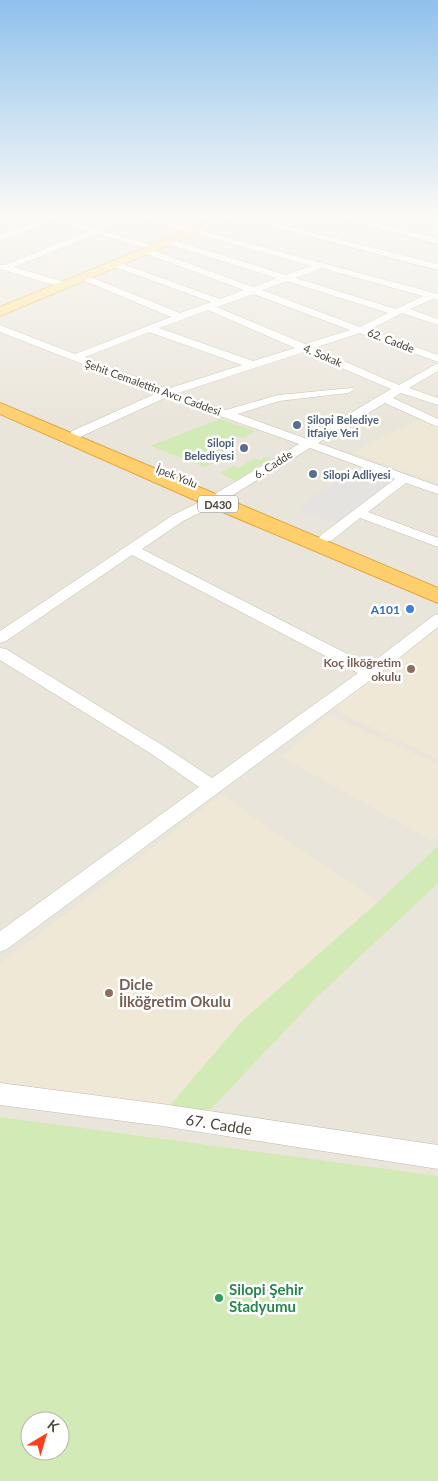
<svg xmlns="http://www.w3.org/2000/svg" width="438" height="1481" viewBox="0 0 438 1481" font-family="Lato,sans-serif">
<rect width="100%" height="100%" fill="#f6f3ec"/>
<path fill="#eae5da" fill-rule="evenodd" d="M0,216H438V1481H0ZM30,1421H60V1451H30Z"/>
<path fill="#efe8d6" d="M423,418L438,428V481L435,482L352,452Z
M438,630V759L330,707Z
M328,715L438,764V833L431,840L282,757Z
M221,795L378,902L241,1022L162,1115L0,1089V964Z"/>
<path fill="#d2eab5" fill-rule="evenodd" d="M220,419L255,431L243,438L237,436L230,440L232,442L222,450L224,452L218,456L221,459L205,467L150,446Z
M265,457L271,458L236,481L220,473L233,466L239,468L254,458L260,460Z
M438,846V883L315,999L211,1109L162,1115L241,1022L378,902Z
M0,1117L438,1176V1481H0ZM30,1421H60V1451H30Z"/>
<path fill="#e5e3e0" d="M352,470L389,483L338,522L329,523L296,509Z"/>
<g fill="none" stroke-linecap="round" stroke-linejoin="round">
<g stroke="#c2bbae" stroke-width="1">
<path id="minor" d="M9,216H22L0,225V219Z
M39,216H60L59,218L155,246L151,249L97,234L14,267L61,281L63,283L58,286L0,269V265H5L88,231L52,221L0,241V235L44,219Z
M133,216H147L438,294V300L433,299L410,309L438,319V325L402,313L369,330L438,355V362L360,333L314,348L399,385L438,363V371L409,388L438,398V405L401,393L393,398L438,419V427L385,403L318,443L438,486V494L406,483L368,512L438,538V547L360,518L331,541H321L319,538L321,535L395,479L310,448L218,504L183,521L142,549L369,665L433,616L438,614V627L376,676L7,949L0,952V931L199,787L150,753L0,660V648L6,649L162,745L212,778L358,673L132,555L6,641L0,643V631L173,515L208,498L299,444L167,397L80,437H72L70,434L72,431L157,393L0,332V325L75,354L171,317L80,279L78,277L83,274L180,313L211,302L112,266V262L115,261L220,299L244,290L144,253V249L147,248L253,287L277,278L167,244V240L170,239L286,275L311,266ZM321,268L423,296L396,309L296,278ZM287,281L388,313L360,327L262,290ZM253,294L350,330L305,344L217,307ZM208,310L295,348L253,361L159,328ZM149,332L242,365L167,389L85,357ZM304,352L391,389L307,439L238,414L279,401L348,393L354,390L352,388L278,395L226,410L178,393Z
M232,216H247L438,264V270Z
M330,216H345L438,238V244Z
M426,216H438V221L427,218Z
M0,1083L162,1104L438,1145V1169L162,1126L0,1105Z"/>
</g>
<g stroke="#e6c16a" stroke-width="2">
<path id="major" d="M223,216H238L0,316V307Z"/>
</g>
<g stroke="#e0a43c" stroke-width="2">
<path id="highway" d="M0,403L438,588V603L206,505L0,414Z"/>
</g>
<use href="#minor" fill="#fff" fill-rule="evenodd"/>
<use href="#major" fill="#ffe39c" fill-rule="evenodd"/>
<use href="#highway" fill="#ffcf6e" fill-rule="evenodd"/>
</g>
<linearGradient id="sky" x2="0" y2="1"><stop stop-color="#8fc1ec"/><stop offset="0.51" stop-color="#fbfaf6"/><stop offset="1" stop-color="#fbfaf6" stop-opacity="0"/></linearGradient>
<rect width="438" height="424" fill="url(#sky)"/>
<g fill="#5c6f8a" stroke="#fff" stroke-width="2">
<circle cx="297" cy="425" r="5"/>
<circle cx="244" cy="448" r="5"/>
<circle cx="313" cy="474" r="5"/>
</g>
<circle fill="#3f7fe0" stroke="#fff" stroke-width="2" cx="410" cy="609" r="5"/>
<g fill="#8d6e63" stroke="#fff" stroke-width="2">
<circle cx="411" cy="669" r="5"/>
<circle cx="109" cy="993" r="5"/>
</g>
<circle fill="#2e9e5b" stroke="#fff" stroke-width="2" cx="219" cy="1298" r="5"/>
<g text-anchor="middle" dominant-baseline="central" stroke-width="5" stroke-linejoin="round" paint-order="stroke">
<g font-size="11" fill="#4b4439" stroke="#fff">
<text transform="translate(391 340) rotate(21)">62. Cadde</text>
<text transform="translate(323 355) rotate(23)">4. Sokak</text>
<text transform="translate(153 387) rotate(20)">Şehit Cemalettin Avcı Caddesi</text>
<text transform="translate(273 464) rotate(-32)">6. Cadde</text>
<text transform="translate(177 476) rotate(22)">İpek Yolu</text>
</g>
<g font-size="11" font-weight="bold" fill="#4e5e75" stroke="#fff" text-anchor="start">
<text x="307" y="419">Silopi Belediye<tspan x="307" dy="13">İtfaiye Yeri</tspan></text>
<text x="234" y="442" text-anchor="end">Silopi<tspan x="234" dy="13">Belediyesi</tspan></text>
<text x="323" y="474">Silopi Adliyesi</text>
</g>
<rect fill="#fff" stroke="#817c74" stroke-width="1" x="198" y="495.5" width="40" height="17" rx="4"/>
<g font-size="11" font-weight="bold" fill="#4b4439">
<text x="218" y="504">D430</text>
</g>
<g font-size="12" font-weight="bold" fill="#366cbe" stroke="#fff" text-anchor="end">
<text x="400" y="609">A101</text>
</g>
<g font-size="12" font-weight="bold" fill="#785e54" stroke="#fff" text-anchor="end">
<text x="401" y="662">Koç İlköğretim<tspan x="401" dy="14">okulu</tspan></text>
</g>
<g font-size="15" font-weight="bold" fill="#785e54" stroke="#fff" text-anchor="start">
<text x="119" y="984">Dicle<tspan x="119" dy="17">İlköğretim Okulu</tspan></text>
</g>
<g font-size="15" fill="#4b4439" stroke="#fff">
<text transform="translate(219 1124) rotate(9)">67. Cadde</text>
</g>
<g font-size="15" font-weight="bold" fill="#27864d" stroke="#fff" text-anchor="start">
<text x="229" y="1289">Silopi Şehir<tspan x="229" dy="17">Stadyumu</tspan></text>
</g>
</g>
<g transform="translate(45 1436) rotate(38)"><circle r="24" fill="#ffffff" stroke="#b7b4b0"/>
<path d="M0-4L9 19L0 12L-9 19Z" fill="#fc3f1d"/>
<text y="-8" font-size="14" font-weight="bold" text-anchor="middle" fill="#4b4439">K</text>
</g>
</svg>
